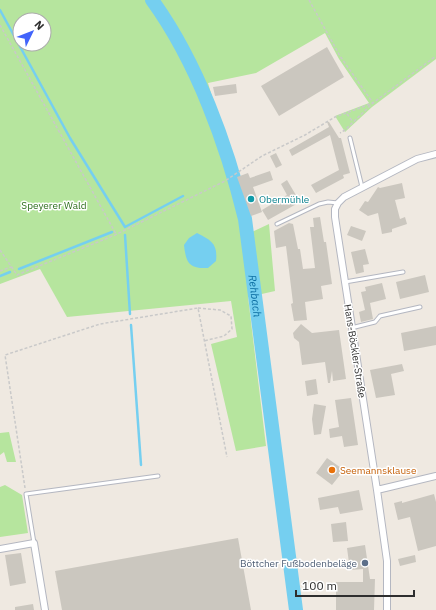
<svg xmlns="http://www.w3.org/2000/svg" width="436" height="610" viewBox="0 0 436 610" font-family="'IBM Plex Sans',sans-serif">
<rect width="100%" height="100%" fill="#efe9e1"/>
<path fill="#b6e59e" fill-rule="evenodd" d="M0,0H436V59L372,107L345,132L335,116L369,103L339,59L325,33L256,73L208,83L252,232L269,224L275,291L248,297L266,446L236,451L211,344L237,337L231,301L67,317L40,269L0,284ZM20,20H44V44H20Z
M9,432L16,462H7L4,452L0,455V433Z
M5,485L22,495L28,533L0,537V487Z"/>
<path fill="#75cff0" d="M197,233C211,240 218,244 216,261L208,268C189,269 186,263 184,245L189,238Z"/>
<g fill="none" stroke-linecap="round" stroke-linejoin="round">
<path stroke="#75cff0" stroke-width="2.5" d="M0,10L70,138L125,227L183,196
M125,235L130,314
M19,269L112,232
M0,276L10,272
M131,325L141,465"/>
<path stroke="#75cff0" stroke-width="14" id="s1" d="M152,0C197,62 227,145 245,219L296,610"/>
</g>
<path fill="#cbc7bf" d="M327,47L344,77L279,116L261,86Z
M236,84L237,93L215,96L213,87Z
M327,122H329L339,138H341L350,173L343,175L344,178L316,193L311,185L339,170L330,135L292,156L289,150L329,127Z
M276,153L282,165L276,168L270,156Z
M270,171L273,180L253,187L262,212L251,216L237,177L248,173L250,178Z
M287,180L300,202L268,220L262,210L287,195L281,184Z
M402,183L405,198L395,200L400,219L405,217L407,224L392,229V232L382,234L378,213L368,216L359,210L365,201L368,202L378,187L380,188Z
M320,217L324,242H326L332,284L321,286L323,299L305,302L307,320L294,321L291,304L293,303L286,246L276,248L274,231L289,223L293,224L298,249H300L303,269L315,268L310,227H314L313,218Z
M351,226L366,231L362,241L347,235Z
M365,249L369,264L363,265L364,272L356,274L351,252Z
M425,275L429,292L400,299L396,282Z
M382,283L386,299L370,303L373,319L361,322L359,312L365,310L361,292L366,291L365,287Z
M301,324L312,333L339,330L346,379L333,381L332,371L330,383H328L325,362L302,365L299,342L294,338L293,333Z
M436,326V345L404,351L401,333Z
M402,364L404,371L391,374L395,395L376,398L370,370Z
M316,379L318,394L307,396L305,381Z
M351,398L358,445L344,447L342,436L330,438L329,429L339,427L335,400Z
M314,404L326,406L321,434L314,435L312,419Z
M327,458L344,470L332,485L316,473Z
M359,490L363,510L340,514L338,507L320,510L318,498Z
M434,494L436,502V546L418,551L410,517L398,520L394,503L402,501V503Z
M346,522L348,541L333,542L331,524Z
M238,538L251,610H62L55,571Z
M365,545L370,579H375L374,610H336V582H363V569L350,570L347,548Z
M21,553L26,583L10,586L5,555Z
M415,555L416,562L400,566L398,559Z
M33,604L34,610H15V607Z"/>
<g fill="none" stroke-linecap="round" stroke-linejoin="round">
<g stroke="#b4b7c1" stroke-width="5">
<path id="service" d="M350,138L362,187
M277,224L319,204L328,202L338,203
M345,282L403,272
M351,328L375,322L380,316L420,307
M34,543L26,494L158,476"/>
</g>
<g stroke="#b4b7c1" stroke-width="8">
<path id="minor" d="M377,490L436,476
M0,549L34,543L45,610
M387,610V561L377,490L335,217V209L338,203L344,197L417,159L436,154"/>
</g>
<path stroke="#c9c9c9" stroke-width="1.5" stroke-dasharray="3 2" stroke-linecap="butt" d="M309,0L340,56L373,103L345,130L340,133
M0,25L116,234
M347,114L353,122
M0,250L17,275L115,235L225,181L262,156L305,135L335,117L373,103L436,56
M0,271L11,267
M198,308L220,310L231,316L232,329L224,336L204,341
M25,488L5,355L100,324L198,308L227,457"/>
<use href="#service" stroke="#fff" stroke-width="3"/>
<use href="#minor" stroke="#fff" stroke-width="6"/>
</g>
<circle fill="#0f9aa8" stroke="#fff" stroke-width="1.5" cx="251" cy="199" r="4"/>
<circle fill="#e8710a" stroke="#fff" stroke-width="1.5" cx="332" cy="470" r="4"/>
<circle fill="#5c6f8a" stroke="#fff" stroke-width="1.5" cx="365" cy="563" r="4"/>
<g text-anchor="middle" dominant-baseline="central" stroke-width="3" stroke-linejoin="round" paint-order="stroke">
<g font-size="10" fill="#0d838f" stroke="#fff" text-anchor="start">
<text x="259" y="199">Obermühle</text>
</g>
<g font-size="10" fill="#2c6e1b" stroke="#fff">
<text x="54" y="205">Speyerer Wald</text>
</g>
<g font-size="10" fill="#2e2e2e" stroke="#fff">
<text transform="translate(355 351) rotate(81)">Hans-Böckler-Straße</text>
</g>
<g font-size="10" fill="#c56008" stroke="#fff" text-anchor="start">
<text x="340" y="470">Seemannsklause</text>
</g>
<g font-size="10" fill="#4e5e75" stroke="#fff" text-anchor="end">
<text x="357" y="563">Böttcher Fußbodenbeläge</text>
</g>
<g font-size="11" font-style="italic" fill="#0d6fa3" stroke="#fff">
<text stroke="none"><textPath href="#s1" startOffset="317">Rehbach</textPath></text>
</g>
</g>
<g transform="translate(32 32) rotate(47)"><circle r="19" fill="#ffffff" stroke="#ababab"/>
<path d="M0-3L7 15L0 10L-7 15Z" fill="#4264fb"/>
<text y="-6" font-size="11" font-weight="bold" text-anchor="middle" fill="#2e2e2e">N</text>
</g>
<path d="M296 590v6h118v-6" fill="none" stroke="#2e2e2e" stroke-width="2"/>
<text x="302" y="590" font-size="12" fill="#2e2e2e" stroke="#ffffff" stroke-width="3" paint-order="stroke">100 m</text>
</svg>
